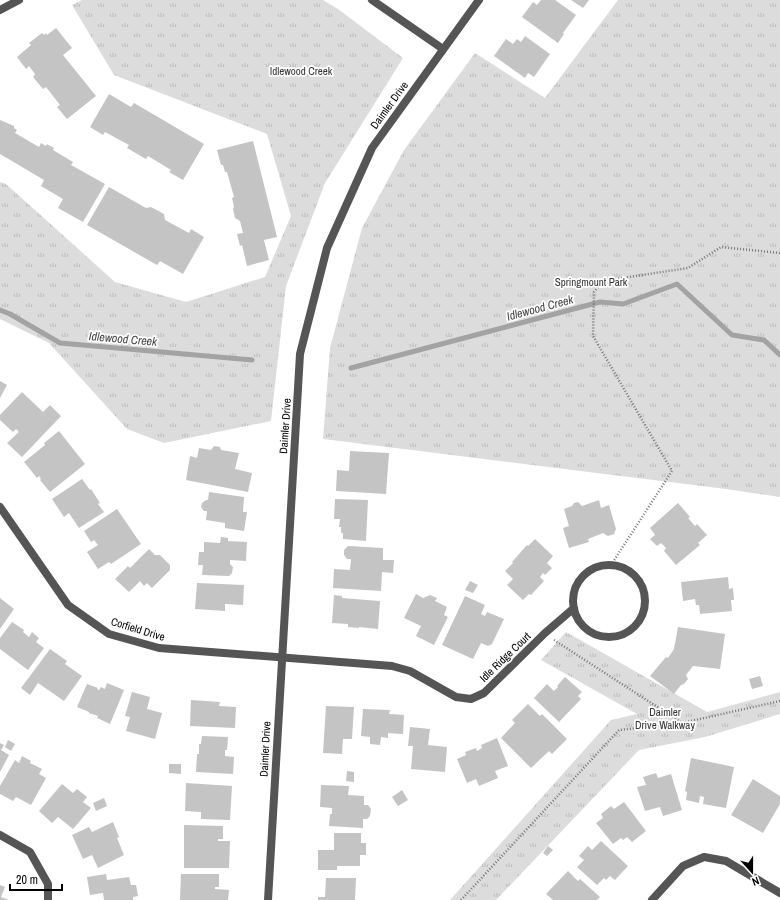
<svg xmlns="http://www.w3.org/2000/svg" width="780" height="900" viewBox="0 0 780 900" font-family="'Archivo Narrow',sans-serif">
<defs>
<pattern id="park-tufts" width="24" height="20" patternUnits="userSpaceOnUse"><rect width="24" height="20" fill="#dcdcdc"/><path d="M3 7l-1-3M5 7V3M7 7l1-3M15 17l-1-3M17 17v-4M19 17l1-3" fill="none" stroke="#bbb"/></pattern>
</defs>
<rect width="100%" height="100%" fill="#fff"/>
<path fill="url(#park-tufts)" d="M82,0H323L338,9L403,58L325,183L286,286L271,421L164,443L127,429L49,343L0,319V182L6,184L115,282L186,302L265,277L291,216L267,134L114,75L72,5Z
M618,0H780V497L726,489L323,439L330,348L362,228L404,150L475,53L545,98Z
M566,632L707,712L780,692V714L705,737L639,750L496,900H450L611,720L637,714L541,660Z"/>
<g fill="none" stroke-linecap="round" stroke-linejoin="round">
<path stroke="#a3a3a3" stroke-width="5" d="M0,310L10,314L60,343L252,360
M351,368L600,302L623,304L677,284L732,335L764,340L780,355"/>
</g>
<path fill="#c4c4c4" d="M541,0H555L576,15L563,33L564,34L558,43L522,17L533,2L537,5Z
M571,0H589L583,8Z
M56,28L72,48L63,55L96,96L67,119L57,107L60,105L46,87L43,89L33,77L35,74L29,66L26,69L17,57L31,45L29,43L42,33L44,35L46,33L47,35Z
M525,36L550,54L534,77L528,73L525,78L494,56L506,39L513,44L517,39L521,42Z
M109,94L131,107L134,103L204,144L183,180L169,172L171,170L148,156L146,159L127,148L129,145L105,132L103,135L90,127Z
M0,120L14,126V128L17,130L15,133L39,147L41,143L46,146L47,144L54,148L53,150L73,162L71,165L105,184L83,222L58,208L63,199L41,186L44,180L0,154Z
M253,141L277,237L264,240L269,260L247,266L242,245L240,246L237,234L243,233L240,221L235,218L233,209L234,207L232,198L234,197L227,172H225L223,165H221L217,150Z
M109,187L146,208L151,207L164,214L165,220L189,233L191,229L204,237L183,274L160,261L157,265L87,225Z
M0,381L7,385L0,398Z
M22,392L43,412L50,405L61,416L22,457L7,443L19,432L16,429L13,432L0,420V415Z
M59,431L85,464L50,492L40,480L41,479L39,476L37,478L24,462L45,445L44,443Z
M214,446L220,447L221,450L239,453L235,469L252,473L248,492L186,480L190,456L197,458L199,448L211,450Z
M350,451L389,453L386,494L336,491L337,470L349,471Z
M82,479L90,490L91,489L100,503L98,504L104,512L79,528L69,513L64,517L52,499Z
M209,492L244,497L243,512H247L244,531L225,528V523L206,520L207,511H204L201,507L202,503L206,500H208Z
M335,499L368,500L366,541L343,539V533H341V527H339L340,519H334Z
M599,500L601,508L609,505L616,529L614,534L608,536L603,533L588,539L589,542L569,548L563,528L569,526L564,509L572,506L574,503L578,502L582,506Z
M678,503L690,517L688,518L695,526L697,524L707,535L698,543L700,545L676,565L664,551L666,548L661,543L657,546L650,539L655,535L650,528Z
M117,509L141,544L111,564L109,562L98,569L87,552L98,545L94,540L91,542L84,531Z
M221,537L228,538V541L247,542L246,561L230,560V564L233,567L232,573L229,576L202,575L203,565H198L199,552H204V542L220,543Z
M535,539L553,556L547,563L552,568L545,575L543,573L540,577L544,581L531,595L529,594L523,600L507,585L513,579L505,571L513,563L512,562L527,545L528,546Z
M348,546L383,548V560H394L393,573L382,572L381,591L333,588L334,569L350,570L351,559H347L344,555V550Z
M149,549L155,555H160L170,565V570L152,588L147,583L144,586L140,581L129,592L115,579L128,566L130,568Z
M728,577L729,589L733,588L734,600H731L732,611L700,614L699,605H696L695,599L683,601L681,582Z
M470,581L478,585L473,593L465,590Z
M197,583L244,585L243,605L225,604V611L195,609Z
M416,594L423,598L430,595L437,598L435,601L447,607L444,615L448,617L434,645L416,636L421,626L404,618Z
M334,595L342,596V598L380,601L378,629L359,627V628L348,627V624L332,623Z
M465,596L485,605L481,614L485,616L487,612L504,619L492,644L488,646L481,643L473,659L442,645Z
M0,598L14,609L0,629Z
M12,622L24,630L23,632L29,637L32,632L39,638L36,642L44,648L28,670L0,649V638Z
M678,627L725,634L720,669L693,666L686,675L688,679L684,684L681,685L674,694L650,676L666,657L668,658L674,649Z
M50,649L67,661L65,664L82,676L64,701L38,683L30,695L21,688Z
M760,676L763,686L752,689L749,679Z
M565,677L582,692L578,696L581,699L559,722L534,698L547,684L554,691L558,687L557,686Z
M107,683L124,690L110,724L97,718L98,716L89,713V712L77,707L87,684L98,688L97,689L99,690L101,687L105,689Z
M132,692L150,697L147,709L162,713L155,739L126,731L130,717L125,716Z
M191,700L220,702L219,706L236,707L235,728L190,726Z
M528,704L540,716L542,714L567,739L552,754L549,751L531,768L501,738L515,723L512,720Z
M326,706L354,707L352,739H343L342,754L323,753Z
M363,709L390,710L389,714L404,715L403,734L388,733V738L381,737L380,745L370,744V737L361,736Z
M410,727L430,729L428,745L447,747L445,772L411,769L413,746H408Z
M202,736L228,737L227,750H225V756L234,757L233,774L196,772L197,754H199V744H201Z
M497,738L508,766L495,771L498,778L479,786L476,779L467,783L457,759L466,755L465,752L476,748L477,751L482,748L481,745Z
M8,740L15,744L11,751L5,747Z
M0,743L4,745L1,750L9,755L0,772Z
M22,756L31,761L30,763L42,769L39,774L46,778L31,805L16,797L13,801L0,794V786L15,760L19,763Z
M691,758L734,767L726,808L703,804L704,797L700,796L699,803L686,800L687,792L685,791Z
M169,764H181V774L169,773Z
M347,771L354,772V782L346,781Z
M656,773L658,778L671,774L682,810L663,816L660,807L645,811L637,787L646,785L643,777Z
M753,779L780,796V804L763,833L731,815Z
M186,783L232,786L230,820L201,819V812L185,811Z
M62,784L73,793L77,789L87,797L83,802L91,808L73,829L58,817L52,823L39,811Z
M321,785L349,786L348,795L364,796V805H368L371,809L370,816L367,819H363V828L329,826L330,814H332V808L320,807Z
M402,790L408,800L398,806L392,797Z
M104,798L107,806L96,811L93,803Z
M624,802L646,831L632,842L627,837L623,840L621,838L613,844L596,823L603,818L601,814L611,806L614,809Z
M113,822L119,837L117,838L124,855L98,868L92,855L83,859L72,835L89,827L92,832Z
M184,825L223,826V839H218V841H230L229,868H184Z
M334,833H361V843H366V855H360V866H337V870H318V850H334Z
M601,841L628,866L615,880L610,876L606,880L604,878L597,885L577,867L584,860L579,856L588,846L592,850Z
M548,846L553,850L547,856L543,853Z
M568,871L578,881L580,879L600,897L597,900H553L546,894Z
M106,874L107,880L129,877L131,885H136L138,896L133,897V900H104L103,893L90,895L87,877Z
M181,874H219V887H215V889L229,890L228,900H180Z
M326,878H356L355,900H318V897H325Z
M0,885L5,887L1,897L9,900H0Z"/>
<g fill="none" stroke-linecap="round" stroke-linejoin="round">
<path stroke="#777" stroke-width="2.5" stroke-dasharray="1 2" stroke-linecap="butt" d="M611,565L672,471L593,336L594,292L603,281L688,268L721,247L780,253
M554,640L682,723L780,701
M461,900L619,730L682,723"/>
<path stroke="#555" stroke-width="8" d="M372,0L443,49
M0,10L19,0
M0,507L68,605L109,634L159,648L392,666L410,671L456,697L471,699L484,693L545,633L574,608
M573 601a36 36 0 1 1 72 0a36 36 0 1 1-72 0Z
M0,835L30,852L48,884V900
M652,900L683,866L704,857L726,861L780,893"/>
<path stroke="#555" stroke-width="8" d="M268,900L300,354L327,248L372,148L479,0"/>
</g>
<g text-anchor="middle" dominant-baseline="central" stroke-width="3.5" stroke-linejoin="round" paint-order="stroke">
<g font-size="11" fill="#333" stroke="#fff">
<text x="301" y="71">Idlewood Creek</text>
<text x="591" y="282">Springmount Park</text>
<text x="665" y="712">Daimler<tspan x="665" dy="13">Drive Walkway</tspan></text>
</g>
<g font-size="11" fill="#000" stroke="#fff">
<text transform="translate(389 105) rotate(-54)">Daimler Drive</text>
<text transform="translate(285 426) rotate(-86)">Daimler Drive</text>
<text transform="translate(138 629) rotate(17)">Corfield Drive</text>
<text transform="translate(505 657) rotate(-44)">Idle Ridge Court</text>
<text transform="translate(265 749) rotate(-87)">Daimler Drive</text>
</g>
<g font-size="12" font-style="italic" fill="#444" stroke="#fff">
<text transform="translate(540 308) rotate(-15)">Idlewood Creek</text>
<text transform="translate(123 339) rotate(5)">Idlewood Creek</text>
</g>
</g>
<g transform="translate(752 872) rotate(159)" stroke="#ffffff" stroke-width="3" paint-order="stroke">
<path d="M0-3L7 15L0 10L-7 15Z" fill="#000000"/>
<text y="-6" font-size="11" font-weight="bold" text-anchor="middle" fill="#000000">N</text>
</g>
<path d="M10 884v6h52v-6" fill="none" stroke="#000000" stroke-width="2"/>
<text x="16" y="884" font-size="12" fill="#000000" stroke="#ffffff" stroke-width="3" paint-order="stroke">20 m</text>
</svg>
